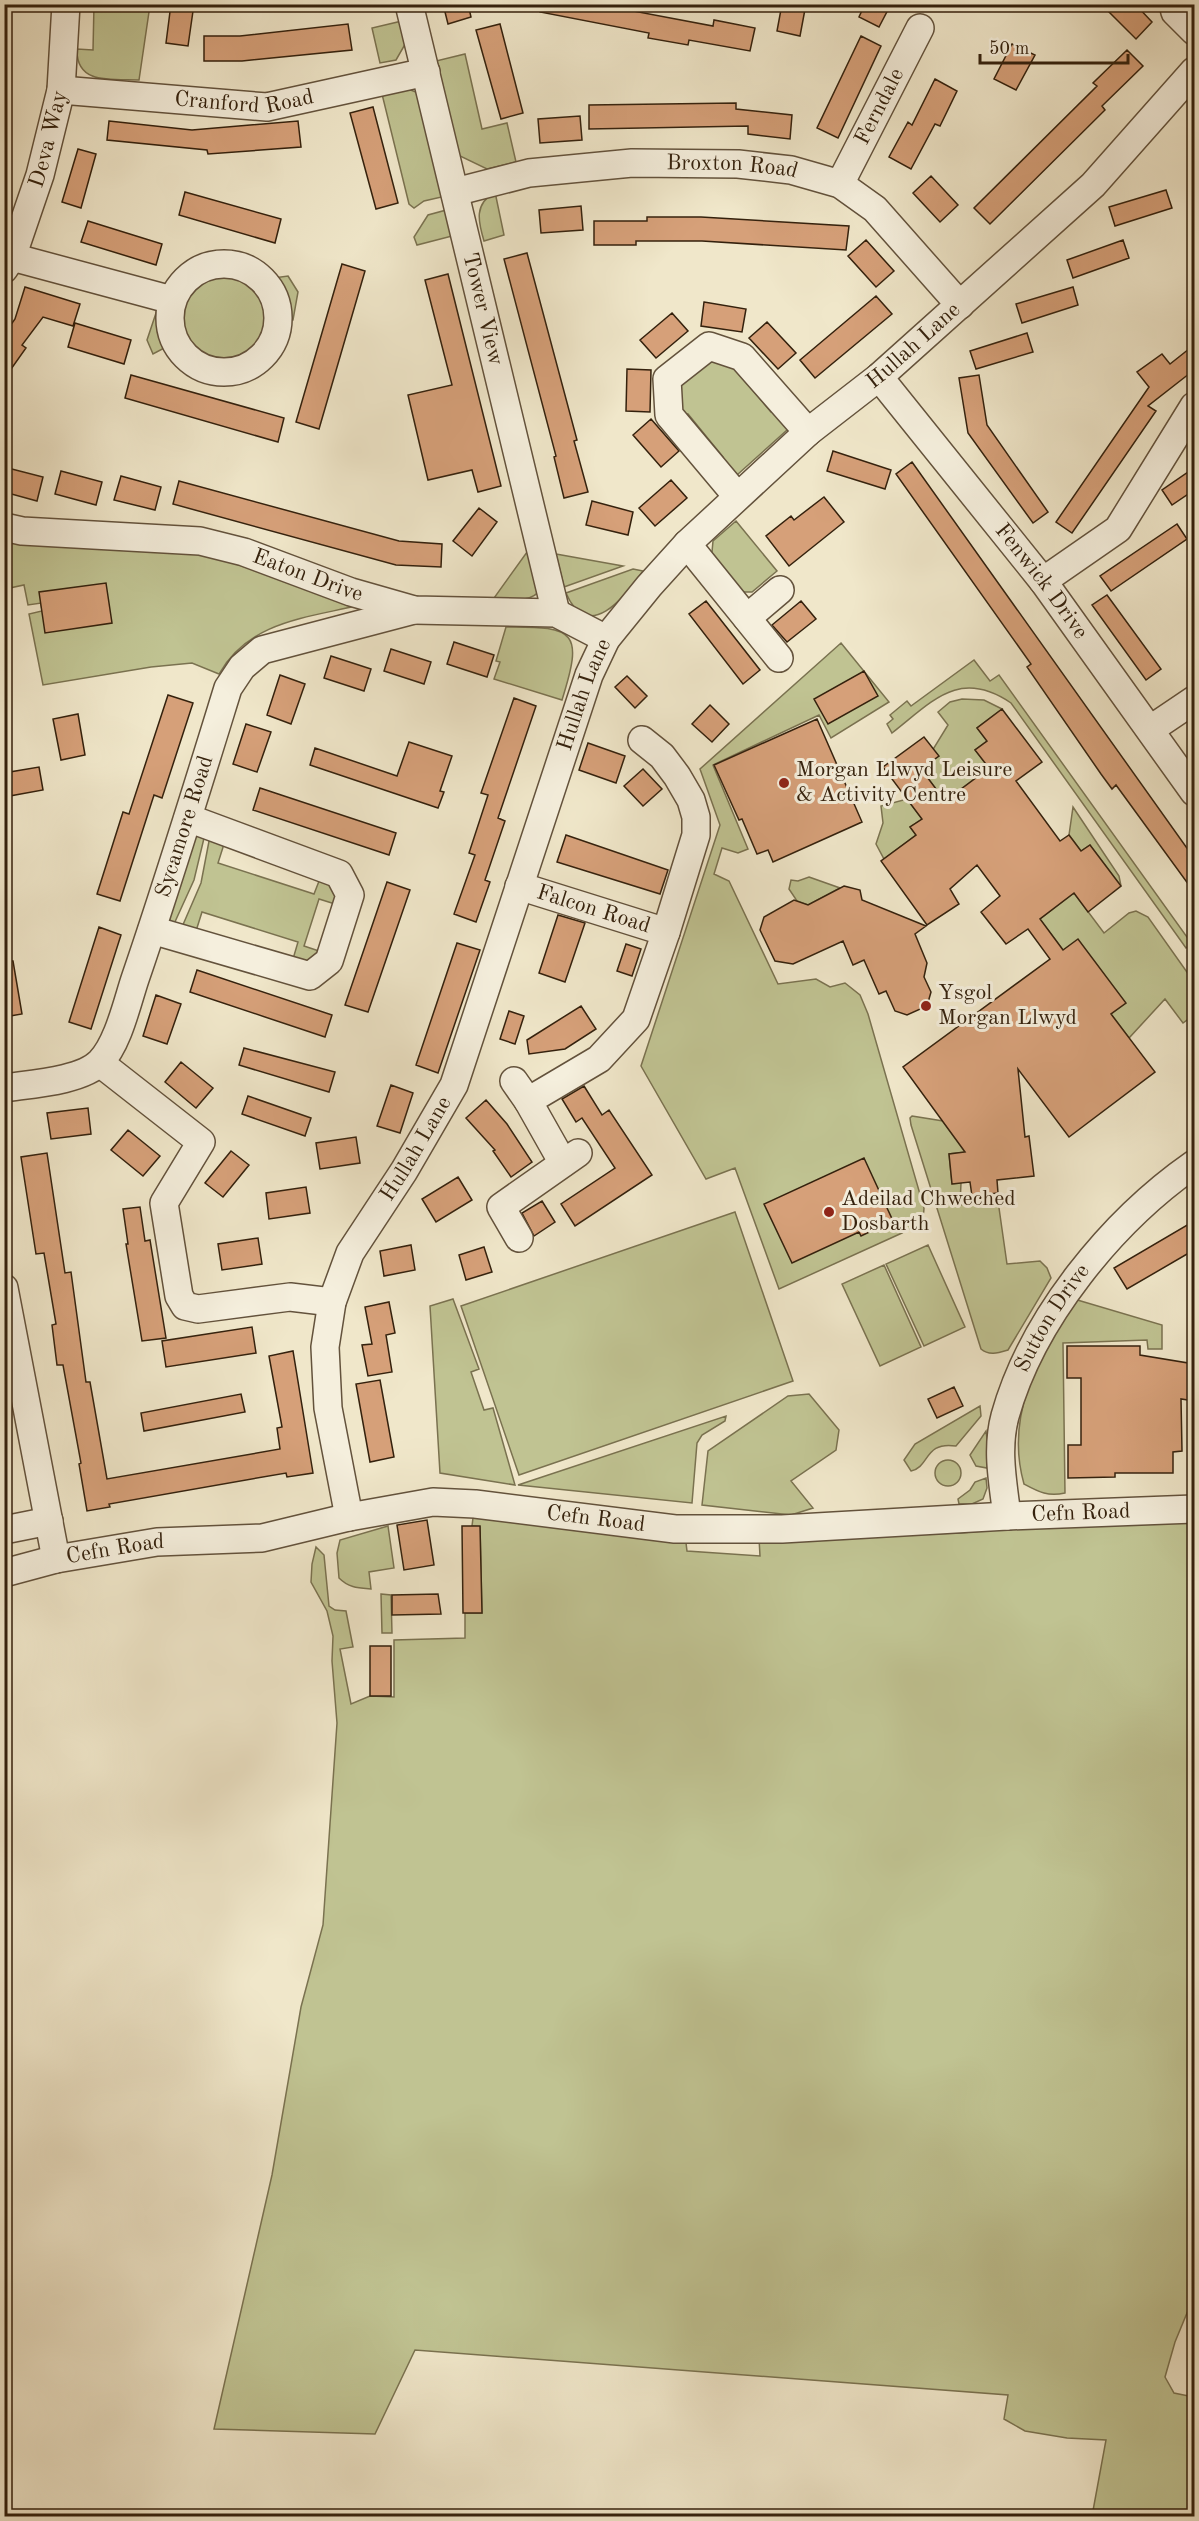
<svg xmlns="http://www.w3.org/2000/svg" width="1199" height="2521" viewBox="0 0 1199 2521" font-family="'Old Standard TT',serif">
<rect width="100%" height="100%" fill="#f0e7ca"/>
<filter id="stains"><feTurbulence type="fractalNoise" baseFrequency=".00333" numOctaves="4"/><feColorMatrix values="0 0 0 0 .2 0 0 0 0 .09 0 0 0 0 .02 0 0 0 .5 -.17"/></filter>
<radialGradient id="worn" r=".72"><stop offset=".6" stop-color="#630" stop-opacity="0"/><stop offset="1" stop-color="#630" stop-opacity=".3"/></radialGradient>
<path fill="#c0c392" stroke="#7a7250" stroke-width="1.5" d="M94,5H150L139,80C112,79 76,85 77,49L93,50Z
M402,21L407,41L396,60L380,63L372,28Z
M465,54L482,129L507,123L516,162L487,169L460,156L456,150L436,61Z
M408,89L421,94L446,196L424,201L414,208L409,204L381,90Z
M495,192L504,235L484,241C478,221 474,204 495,192Z
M450,209L456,235L417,245L414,237L428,215Z
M180 317a44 44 0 1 1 88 0a44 44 0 1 1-88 0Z
M288,276L298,292L293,320L287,319V306L273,278Z
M156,313L162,340L168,346L153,354L147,340Z
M708,356L735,369L771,412H781L789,426L787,430L737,475L731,474L723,457L688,414L678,413L674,391Z
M736,521L777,571L752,592H741L708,556L712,552L713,541Z
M5,541L193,553L224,560L360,605C307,618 249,621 219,674L192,663L151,667L43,685L29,614L42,611L41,603L28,605L24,585L5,589Z
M535,541L541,589C531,604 511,599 494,598Z
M556,554L623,566L564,587Z
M633,569L643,571C625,597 588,644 566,593Z
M506,627C577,626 583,633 562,700L494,679L500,662L496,661Z
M841,643L889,702L831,738L819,715L713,765L748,849L738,853L722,848L714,874L729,881L778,984L816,979L830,987L845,983L860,995L868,1014L924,1208C924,1223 914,1226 902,1233L779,1289L735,1168L706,1179L641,1066L720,825L700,769Z
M974,660L990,681L999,675L1192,944L1186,948L1011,703C959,668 933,701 892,733L887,724L893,719L890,715L907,701L911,706Z
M962,699L984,700L1002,709L977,728L987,741L975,750L989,768L945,801L921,769L948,725L938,712L950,702Z
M907,799L922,819L910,827L916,835L884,859L876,844L883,823L881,806Z
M1073,807L1119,876L1121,886L1090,845L1081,851L1069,835Z
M205,834L194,880L174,924L169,919L189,836Z
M210,836L225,841L218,863L314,894L321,876L337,890L335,904L319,899L304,946L319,951L317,957L307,964L293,959L298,942L202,912L196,931L182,927L201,883Z
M809,877L840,888L808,905L797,901L789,889L791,880L798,881Z
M1074,893L1104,933L1129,913L1136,911L1148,917L1194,982V1015L1183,1023L1165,999L1129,1038L1111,1014L1125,1003L1063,950L1040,919Z
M912,1116L943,1121L966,1152L949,1154L952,1184L961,1183L960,1205L998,1201L1007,1264L1040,1261L1047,1268L1051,1278L1008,1350C998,1353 989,1356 981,1349L911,1125L910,1118Z
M735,1212L793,1381L519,1475L461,1306Z
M928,1245L965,1327L924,1346L886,1264Z
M884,1265L921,1347L880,1366L842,1284Z
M453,1299L479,1369L471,1372L484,1410L493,1408L515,1485L440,1473L430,1306Z
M1074,1299L1162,1325V1349H1148L1147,1340L1063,1343L1065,1493C1048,1497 1039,1492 1024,1484C1004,1413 1040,1357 1074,1299Z
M809,1394L839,1430L836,1450L791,1481L813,1508L791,1515L702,1505L708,1451L788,1396Z
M980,1406L981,1416L956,1446C924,1441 930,1467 911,1471L904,1460L915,1444Z
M726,1416L725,1421L702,1435L697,1443L692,1503L518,1485Z
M986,1431L989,1454L987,1468L976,1466L970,1455Z
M935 1473a13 13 0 1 1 26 0a13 13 0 1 1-26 0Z
M986,1478L987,1488L983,1499L972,1504H959L958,1499L970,1490L975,1482Z
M479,1514L613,1531L686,1543L687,1551L760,1556L759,1538L960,1533L1066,1524L1194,1520V2296L1175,2342L1165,2377L1174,2393L1194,2397V2516H1092L1106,2440L1067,2438L1025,2431L1004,2419L1008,2395L415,2350L375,2434L214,2429L272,2175L301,2007L323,1925L337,1723L332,1661L333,1636L327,1611L311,1582L312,1564L316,1547L324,1555L329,1606L335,1610L346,1611L353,1647L340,1649L351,1704L370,1696L394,1697V1640L465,1638V1613H482L480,1527L472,1526L473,1518Z
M388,1526L394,1568L369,1572L371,1589C358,1588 349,1588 339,1578L337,1553L340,1540Z
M381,1594L391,1595L392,1633H382Z"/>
<path fill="#d6a079" stroke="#34210d" stroke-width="1.5" d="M171,4H194L188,46L166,43Z
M443,4H468L471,17L448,24Z
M541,4H625L634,6L633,11L713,26L714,20L755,28L750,51L689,40L688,45L648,38L649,33L540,12Z
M782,4H806L800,36L777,31Z
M865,4H891L879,27L859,17Z
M1101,4H1135L1152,22L1136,39Z
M348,24L352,50L242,61H204V36H240Z
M500,24L523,113L501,119L476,30Z
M861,36L881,46L838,138L817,128Z
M1012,44L1035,55L1016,90L994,79Z
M1127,50L1143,66L1102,106L1105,110L990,224L974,208L1097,86L1093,83Z
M935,79L957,91L940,126L935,124L911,169L889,157L908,122L912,125Z
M736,103V109L792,115L790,139L748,134V126L589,129V105Z
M373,107L398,203L376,209L350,113Z
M580,116L582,140L540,143L538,119Z
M109,121L192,130L298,121L301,147L208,154L207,150L107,140Z
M78,149L96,154L81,208L62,202Z
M931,176L958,205L940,222L913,193Z
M1166,190L1172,208L1115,226L1109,207Z
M185,192L281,219L275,243L179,215Z
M581,206L583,230L541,233L539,210Z
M647,217H701L849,226L846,250L702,241H636V245H594V221H647Z
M88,221L162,244L156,265L81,242Z
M866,240L894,271L876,287L848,256Z
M1123,240L1129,258L1073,278L1067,260Z
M527,253L577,440L574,441L588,492L564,498L554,457L556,456L504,259Z
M342,264L365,271L319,429L296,422Z
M448,274L501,486L478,492L472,470L428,480L408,395L452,385L425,280Z
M25,287L80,304L73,326L43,317L22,345L26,348L4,379L5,333L15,319Z
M1073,287L1078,305L1022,323L1016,304Z
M876,296L892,314L815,378L800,360Z
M704,302L746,309L742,332L701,326Z
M672,313L688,331L656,358L640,340Z
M767,322L796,353L778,369L749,338Z
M75,323L131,340L124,364L68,347Z
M1027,333L1033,352L976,369L970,351Z
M1194,345V370L1148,406L1156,411L1072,533L1056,522L1149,387L1137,372L1162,354L1170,364Z
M627,369L651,370L650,412L626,411Z
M131,375L284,418L278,442L125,398Z
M979,375L987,425L1048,512L1033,523L968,433L959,378Z
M651,419L679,451L661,467L633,435Z
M833,451L891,470L885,489L827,471Z
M912,462L1194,858V892L1116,785L1112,789L1101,774L1027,667L1031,664L896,474Z
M4,467L43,477L37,501L4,492Z
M1194,468V490L1172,505L1162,490Z
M61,471L102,482L96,505L55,494Z
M121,476L161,487L155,510L114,500Z
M671,480L687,498L655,526L639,508Z
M179,481L399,541L442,544L441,567L396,565L173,504Z
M824,497L844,522L789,566L766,536L791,516L794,520Z
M592,501L633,512L628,535L586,525Z
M479,508L497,522L472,556L453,541Z
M1177,524L1187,539L1111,591L1100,576Z
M106,583L112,623L45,633L39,592Z
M1107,595L1161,669L1146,680L1092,605Z
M706,601L760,670L743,684L689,614Z
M801,601L816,619L787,642L772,625Z
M454,642L494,655L487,677L447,664Z
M391,649L431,662L424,684L384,671Z
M331,656L371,669L364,691L324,678Z
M864,671L878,696L828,724L814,699Z
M280,675L305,684L291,724L267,715Z
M627,676L647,696L635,708L615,687Z
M168,695L193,703L162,798L154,795L120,901L97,894L123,812L129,814Z
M514,698L536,706L498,818L505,821L485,880L490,882L476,922L454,914L475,855L469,853L488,795L481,793Z
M710,705L729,724L712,742L692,724Z
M1002,709L1042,762L1016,781L1060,841L1069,835L1081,851L1090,845L1121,886L1088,912L1074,893L1040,919L1063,950L1078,939L1126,1003L1111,1014L1155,1072L1069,1137L1018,1069L1025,1137L1029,1136L1034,1176L997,1180L998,1193L972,1196L970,1182L952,1184L949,1154L965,1152L903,1067L1050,959L1028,929L1006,944L981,912L1000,896L977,865L950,889L959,904L927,925L881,861L916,835L910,827L922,819L883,767L924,737L939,756L921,769L945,801L989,768L975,750L987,741L977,728Z
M78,714L85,755L61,760L53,719Z
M817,719L862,822L773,862L768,850L757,854L742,819L739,820L714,765Z
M246,724L271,732L257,772L233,764Z
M409,742L452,756L440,791L444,792L438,808L310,765L315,748L397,776Z
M588,743L625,756L616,783L579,770Z
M39,767L43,790L4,797V773Z
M643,769L662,789L643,806L624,786Z
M260,788L396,833L389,855L253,810Z
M566,835L668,870L660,894L557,862Z
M387,882L410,890L368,1012L345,1005Z
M844,886L860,890L862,900L926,926L915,934L927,963L924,977L931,992L927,1006L907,1015L895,1011L886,991L879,994L864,960L853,965L843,941L793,964L775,961L760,930L764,917L794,900L808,905Z
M558,915L585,923L565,982L539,973Z
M99,927L121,935L91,1029L69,1022Z
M457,943L480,950L438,1073L416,1065Z
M626,944L641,949L632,976L617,971Z
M4,961H13L22,1014L4,1017Z
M197,970L332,1015L325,1037L190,992Z
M156,995L181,1004L167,1044L143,1036Z
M581,1006L596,1029L565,1049L529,1054L527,1040Z
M509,1011L524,1016L515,1044L500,1039Z
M244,1048L335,1072L329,1092L239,1065Z
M181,1062L213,1088L196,1108L165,1082Z
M391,1085L413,1093L400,1133L377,1126Z
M584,1086L602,1115L609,1110L652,1175L575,1226L561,1204L615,1168L582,1118L576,1122L562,1099Z
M248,1096L311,1118L305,1136L242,1114Z
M486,1100L507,1124L532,1162L511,1177L493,1151L495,1150L466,1118Z
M88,1108L91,1134L51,1139L47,1113Z
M128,1130L160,1156L143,1176L111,1150Z
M356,1137L360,1163L320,1169L316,1143Z
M231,1151L249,1165L223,1197L205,1183Z
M47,1153L65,1273L71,1272L86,1382H90L107,1479L280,1449L277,1428L282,1427L269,1356L293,1351L313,1473L287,1477L286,1473L109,1504L110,1507L87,1511L79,1464L81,1463L63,1365H57L52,1325L56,1324L44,1253L36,1254L21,1157Z
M864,1158L893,1221L861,1236L859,1232L792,1263L764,1204Z
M458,1177L472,1200L436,1222L422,1199Z
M306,1187L310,1213L269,1219L266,1193Z
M542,1201L555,1222L534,1236L522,1213Z
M140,1207L145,1241L150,1240L166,1338L142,1341L126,1244H128L123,1209Z
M1194,1221V1250L1127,1289L1114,1268Z
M258,1238L262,1264L222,1270L218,1244Z
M411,1245L415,1270L384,1276L380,1251Z
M484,1247L492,1272L466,1280L459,1255Z
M389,1302L395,1333L386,1335L392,1372L368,1376L362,1345L372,1344L365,1307Z
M252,1327L256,1353L166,1367L162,1341Z
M1067,1346H1140V1355L1194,1364V1401L1181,1399L1182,1451L1173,1452V1473H1115V1477L1068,1478V1445H1081V1378H1067Z
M380,1380L394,1457L370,1462L356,1384Z
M954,1387L963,1406L937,1418L928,1399Z
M241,1394L245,1412L144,1431L141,1413Z
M427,1520L434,1565L404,1570L397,1525Z
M462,1526H480L482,1613H463Z
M438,1594L441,1614L392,1615V1595Z
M370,1646H391V1696H370Z"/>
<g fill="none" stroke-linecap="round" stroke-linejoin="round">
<g stroke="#63523c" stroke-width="30">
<g id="minor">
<path id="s1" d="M409,4L556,613"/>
<path d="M1173,4L1175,12L1194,31"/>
<path id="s2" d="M61,90L267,107L426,72"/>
<path id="s3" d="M840,184L920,28"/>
<path id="s4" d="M455,192L529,173L632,163L738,164L791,170L840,184L875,209L960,305"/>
<path d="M12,257L172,300"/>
<circle cx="224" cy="318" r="54"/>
<path id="s5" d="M4,269L12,257L40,175L61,90L66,4"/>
<path id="s6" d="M879,377L1043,581L1194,792"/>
<path d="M737,496L669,415L667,379L709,346L742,357L808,432"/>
<path id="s7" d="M4,527L22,531L200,541L244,552L351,592L414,610L556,613L606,639"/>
<path d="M687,544L779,658"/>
<path d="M1043,581L1118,529L1194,406"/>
<path d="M747,618L780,590"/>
<path d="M1151,729L1194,700"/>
<path id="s8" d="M519,886L666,932"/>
<path d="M152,930L310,976L329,961L350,895L339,874L188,818"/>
<path d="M100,1063L201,1142L164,1203L179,1296L185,1306L198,1309L290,1297L332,1302"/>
<path d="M514,1081L528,1101L599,1059L636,1019L666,932L696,835V817L691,800L677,776L662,756L642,740"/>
<path id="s9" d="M4,1088C30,1084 82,1081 100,1062C118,1044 127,1003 135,979C168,883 198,785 228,688L242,667L262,650L414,610"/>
<path d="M528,1101L563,1163"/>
<path d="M519,1238L501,1207L578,1153"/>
<path d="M4,1288L56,1559"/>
<path id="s10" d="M1007,1516C1003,1483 996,1449 1005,1416C1032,1319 1112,1221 1194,1164"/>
<path id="s11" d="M349,1517L328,1408L325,1347L332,1302L350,1253L404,1171L454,1085L589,675L606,639L649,586L687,544L808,432L879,377L1093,185L1194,71"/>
<path d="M4,1530L49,1521"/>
<path id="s12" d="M4,1573L56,1559L157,1542L262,1538L349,1517L433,1502L475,1504L675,1529H782L1007,1516L1194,1509"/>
</g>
</g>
<use href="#minor" stroke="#f5efdd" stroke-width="27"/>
</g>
<g fill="#8f2418" stroke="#f5efdd" stroke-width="2">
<circle cx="784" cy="783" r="6"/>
<circle cx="926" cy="1006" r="6"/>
<circle cx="829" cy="1212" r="6"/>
</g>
<g text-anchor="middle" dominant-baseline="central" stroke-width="6" stroke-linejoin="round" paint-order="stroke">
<g font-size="22" fill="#34210d" stroke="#f5efdd">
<text stroke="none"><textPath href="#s2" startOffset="184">Cranford Road</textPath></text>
<text stroke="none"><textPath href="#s3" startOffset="87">Ferndale</textPath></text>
<text stroke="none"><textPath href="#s5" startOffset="138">Deva Way</textPath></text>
<text stroke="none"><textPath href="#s4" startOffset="280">Broxton Road</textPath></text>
<text stroke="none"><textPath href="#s1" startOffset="314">Tower View</textPath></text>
<text stroke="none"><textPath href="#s11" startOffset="1365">Hullah Lane</textPath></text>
<text stroke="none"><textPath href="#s7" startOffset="310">Eaton Drive</textPath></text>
<text stroke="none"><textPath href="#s6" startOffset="261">Fenwick Drive</textPath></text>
<text stroke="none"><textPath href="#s11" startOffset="879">Hullah Lane</textPath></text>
<text stroke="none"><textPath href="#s9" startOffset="352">Sycamore Road</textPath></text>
<text stroke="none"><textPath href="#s8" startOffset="78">Falcon Road</textPath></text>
<text stroke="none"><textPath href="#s11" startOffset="393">Hullah Lane</textPath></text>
<text stroke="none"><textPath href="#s10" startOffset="210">Sutton Drive</textPath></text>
<text stroke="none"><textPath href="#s12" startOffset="1086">Cefn Road</textPath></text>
<text stroke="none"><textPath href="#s12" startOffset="600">Cefn Road</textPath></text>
<text stroke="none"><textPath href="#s12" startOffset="114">Cefn Road</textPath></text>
</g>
<g font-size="22" fill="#34210d" stroke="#f5efdd" text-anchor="start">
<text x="796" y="770">Morgan Llwyd Leisure<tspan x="796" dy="25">&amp; Activity Centre</tspan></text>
<text x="938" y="993">Ysgol<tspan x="938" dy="25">Morgan Llwyd</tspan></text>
<text x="841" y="1199">Adeilad Chweched<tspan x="841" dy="25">Dosbarth</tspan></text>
</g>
</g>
<rect width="1199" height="2521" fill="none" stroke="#f0e7ca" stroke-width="24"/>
<rect x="6" y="6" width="1187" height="2509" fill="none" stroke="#34210d" stroke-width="3"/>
<rect x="12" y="12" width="1175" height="2497" fill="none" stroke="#34210d" stroke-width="1.5"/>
<path d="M980 54v9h148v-9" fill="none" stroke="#34210d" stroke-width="3"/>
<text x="989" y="54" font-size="18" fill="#34210d" stroke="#f5efdd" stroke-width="4.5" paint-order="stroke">50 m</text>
<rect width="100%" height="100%" filter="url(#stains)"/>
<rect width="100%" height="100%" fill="url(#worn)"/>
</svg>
